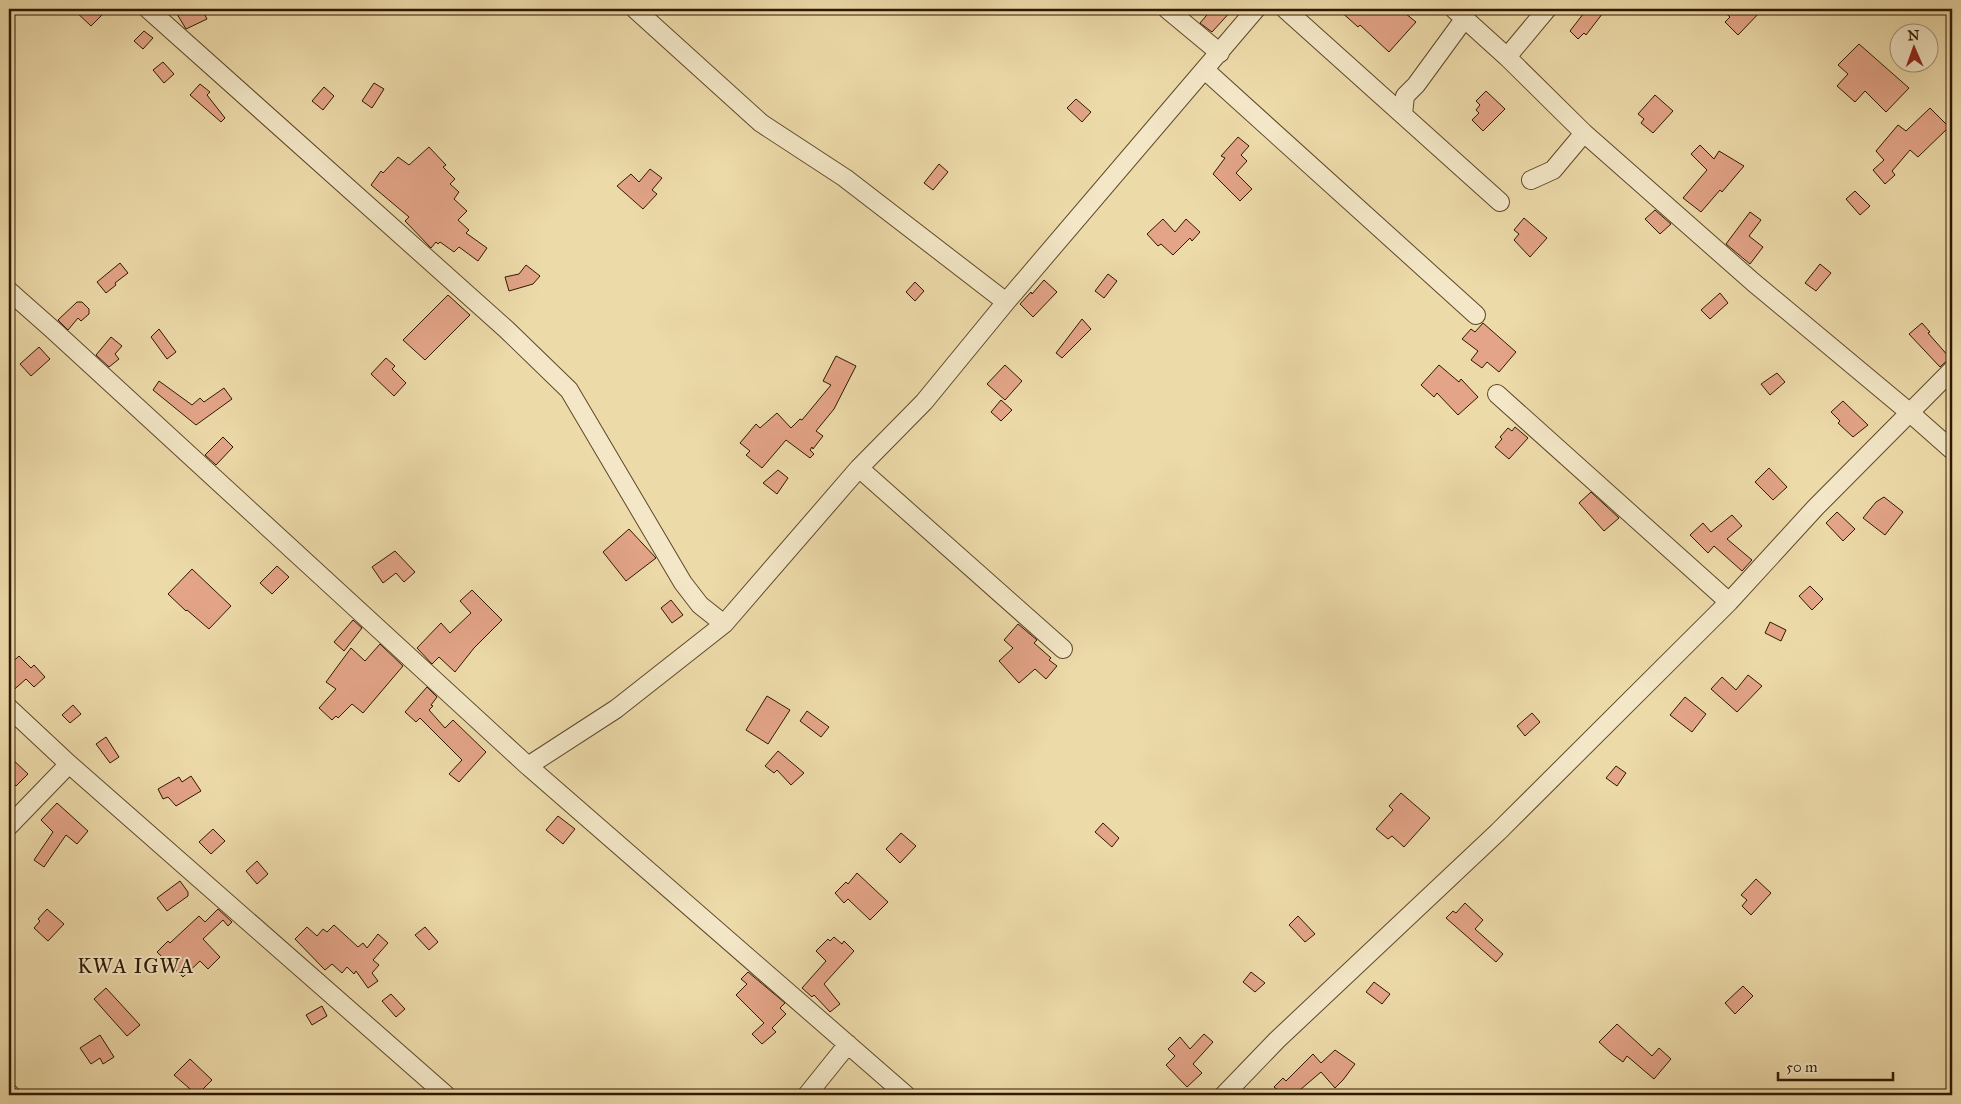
<svg xmlns="http://www.w3.org/2000/svg" width="1961" height="1104" viewBox="0 0 1961 1104" font-family="'IM FELL Great Primer',serif">
<rect width="100%" height="100%" fill="#eddaa9"/>
<filter id="stains"><feTurbulence type="fractalNoise" baseFrequency=".004" numOctaves="4"/><feColorMatrix values="0 0 0 0 .2 0 0 0 0 .09 0 0 0 0 .02 0 0 0 .5 -.17"/></filter>
<radialGradient id="worn" r=".72"><stop offset=".6" stop-color="#630" stop-opacity="0"/><stop offset="1" stop-color="#630" stop-opacity=".3"/></radialGradient>
<path fill="#e3a487" stroke="#2f1800" d="M73,9H108L91,26Z
M187,9H202L207,19L186,29L177,14Z
M1212,9H1233L1212,32L1200,23Z
M1338,9H1400L1416,22L1389,52L1360,25L1358,27Z
M1587,9H1606L1586,35L1584,33L1578,39L1570,31Z
M1721,9H1763L1738,35L1725,22L1730,17Z
M144,31L153,38L143,49L134,41Z
M1859,44L1909,88L1886,112L1865,91L1855,102L1837,86L1848,74L1838,65Z
M163,62L174,74L164,83L153,70Z
M374,83L384,89L372,108L362,101Z
M200,84L210,92L207,95L225,118L221,122L190,95Z
M324,87L334,96L323,110L312,101Z
M1486,91L1505,109L1483,131L1472,120L1479,113L1476,110L1480,105L1476,101Z
M1655,95L1673,111L1653,133L1641,123L1644,119L1638,114Z
M1076,99L1091,112L1082,122L1067,108Z
M1930,108L1949,127L1918,157L1910,150L1892,171L1895,175L1885,184L1873,170L1884,160L1876,151L1898,125L1906,131Z
M1238,137L1249,146L1241,155L1247,161L1236,173L1252,189L1240,201L1213,174L1225,158L1221,156Z
M1700,145L1714,159L1719,151L1744,166L1722,192L1720,190L1701,212L1683,198L1707,170L1691,154Z
M429,147L446,165L443,167L455,179L450,184L459,192L454,199L467,211L458,220L469,230L466,233L487,248L478,261L459,247L454,252L440,242L438,244L436,242L431,248L405,221L409,217L371,185L381,171L383,173L398,157L409,165Z
M939,164L948,172L933,190L924,183Z
M650,169L662,178L652,190L657,194L643,209L617,186L631,174L639,182Z
M1855,191L1870,206L1860,215L1846,199Z
M1655,210L1671,224L1660,234L1645,219Z
M1750,212L1761,220L1749,236L1763,247L1750,264L1726,244Z
M1524,218L1547,238L1530,257L1514,240L1519,234L1514,230Z
M1163,219L1175,232L1186,219L1200,232L1192,241L1190,238L1173,255L1161,244L1158,246L1147,234Z
M120,263L128,273L115,283L116,285L106,293L97,282Z
M1820,264L1831,273L1816,291L1805,283Z
M526,265L540,276L533,284L509,291L505,277L519,274Z
M1108,274L1117,281L1104,298L1095,291Z
M1044,280L1057,292L1033,317L1020,304L1031,292L1032,294Z
M915,282L924,291L915,301L906,292Z
M1720,293L1728,303L1710,319L1701,310Z
M448,295L470,315L425,360L403,340Z
M77,302H82L89,309V314L81,321L78,318L68,330L58,320Z
M1082,319L1091,329L1062,358L1056,353Z
M1483,323L1516,352L1499,372L1487,362L1482,368L1471,360L1478,351L1462,339L1471,329L1475,332Z
M1922,323L1930,332L1928,333L1950,358L1940,367L1909,334Z
M159,329L176,352L167,359L151,337Z
M111,337L122,346L115,354L119,359L109,367L96,355Z
M39,347L50,359L31,376L20,364Z
M836,356L856,366L834,409L816,431L823,436L813,449L812,447L810,450L814,454L810,458L786,440L762,468L746,455L750,451L740,443L756,424L760,428L777,413L791,428L800,419L802,420L831,385L823,381Z
M386,358L395,366L392,369L406,383L394,396L371,374Z
M1005,365L1022,381L1005,400L987,384Z
M1439,365L1459,382L1461,379L1478,397L1458,415L1437,393L1434,397L1421,385Z
M1777,373L1785,382L1770,395L1761,384Z
M159,381L192,405L200,398L204,402L224,388L232,399L196,425L153,390Z
M1001,400L1012,410L1001,421L991,412Z
M1843,401L1868,425L1853,437L1838,423L1840,421L1831,412Z
M1515,427L1528,438L1509,459L1495,447L1502,439L1500,437L1508,428L1512,431Z
M223,437L233,447L216,465L205,455Z
M1769,468L1787,487L1773,500L1755,482Z
M778,470L788,478L777,494L763,483Z
M1591,492L1619,518L1604,531L1579,503Z
M1884,497L1903,512L1885,535L1863,518L1876,502Z
M1837,512L1855,529L1843,541L1826,523Z
M1732,515L1742,526L1727,539L1752,560L1742,571L1714,546L1708,553L1690,535L1703,523L1711,532Z
M629,529L656,558L626,581L603,552Z
M395,551L415,572L404,582L396,573L383,583L372,567Z
M277,566L289,577L272,594L260,583Z
M192,569L231,606L209,629L187,610L186,611L168,594Z
M1810,586L1823,599L1812,610L1799,596Z
M472,590L502,620L474,648L455,672L439,657L432,664L417,648L441,623L450,633L471,613L460,601Z
M671,600L683,615L672,623L661,608Z
M353,620L362,628L344,651L334,642Z
M1770,622L1786,630L1781,641L1765,633Z
M1018,624L1037,640L1034,643L1051,658L1049,660L1057,666L1046,679L1035,669L1019,683L999,661L1013,648L1004,640Z
M380,644L403,666L363,713L352,704L338,718L336,716L332,720L319,708L336,689L326,682L351,648L365,661Z
M19,656L31,668L34,665L45,677L34,687L26,679L9,694V665Z
M1748,675L1762,686L1737,712L1711,689L1722,677L1736,690Z
M427,687L437,697L431,705L433,706L429,710L445,728L453,720L486,752L459,782L449,774L462,760L420,718L416,722L405,712Z
M767,696L790,710L768,744L746,730Z
M1685,697L1706,714L1692,732L1670,715Z
M73,705L81,714L70,723L62,715Z
M807,711L829,727L821,737L800,721Z
M1532,713L1540,722L1525,736L1517,726Z
M106,737L119,757L110,763L96,744Z
M778,751L804,773L791,785L777,770L774,773L765,766Z
M9,756L28,774L16,786L9,778Z
M1616,766L1626,773L1617,786L1606,778Z
M191,776L201,791L176,806L168,797L163,799L158,789L179,777L182,782Z
M1401,793L1430,818L1404,847L1392,836L1388,839L1376,829L1393,810L1389,806Z
M57,803L88,831L77,844L66,835L44,867L34,860L53,832L41,820Z
M558,816L575,829L563,844L546,830Z
M1103,823L1119,838L1112,847L1095,832Z
M213,829L225,841L211,854L199,842Z
M901,833L916,846L900,863L886,849Z
M257,861L268,874L257,884L246,871Z
M857,873L888,902L870,920L848,899L844,903L835,893L846,882L848,884Z
M1756,879L1771,893L1751,915L1742,906L1747,900L1741,895Z
M180,881L188,892V896L167,911L157,898Z
M1465,903L1483,920L1475,929L1503,954L1496,962L1446,918L1453,911L1456,913Z
M47,909L64,924L48,941L34,928L40,921L38,919Z
M218,909L232,922L228,926L223,920L203,939L220,957L208,969L200,961L183,977L157,952L168,941L170,943L199,916L205,922Z
M1298,916L1315,934L1305,942L1289,925Z
M334,925L358,947L363,943L367,948L378,934L388,943L373,960L379,965L372,973L378,981L368,988L356,971L354,974L347,967L342,973L332,964L325,970L295,939L307,927L317,936L323,929L327,932Z
M425,927L438,942L429,950L415,935Z
M834,937L842,944L844,941L854,951L824,984L840,1004L830,1012L814,995L812,997L802,988L826,961L816,951L828,939L830,941Z
M748,972L785,1003L780,1008L786,1014L772,1028L776,1032L762,1044L752,1034L764,1023L736,995L747,984L741,979Z
M1251,972L1265,983L1255,992L1243,982Z
M1374,982L1390,994L1382,1004L1366,992Z
M1743,986L1753,996L1735,1014L1725,1003Z
M106,988L140,1025L127,1036L94,999Z
M391,994L405,1009L396,1017L382,1001Z
M322,1006L327,1016L312,1025L306,1015Z
M1617,1024L1652,1056L1659,1048L1671,1059L1654,1079L1627,1056L1623,1062L1612,1054L1599,1042Z
M1204,1034L1213,1042L1193,1064L1202,1073L1187,1087L1166,1065L1175,1056L1168,1049L1180,1037L1190,1049Z
M100,1035L114,1057L103,1064L100,1058L91,1064L80,1048Z
M1335,1050L1355,1064L1343,1080L1335,1088L1321,1072L1294,1095H1283L1274,1087L1283,1078L1286,1081L1313,1054L1321,1063Z
M190,1059L212,1080L197,1095L174,1075Z"/>
<g fill="none" stroke-linecap="round" stroke-linejoin="round">
<g stroke="#5e482a" stroke-width="20">
<path id="minor" d="M148,9L506,329L569,390L683,583L700,605L724,624
M635,9L761,123L845,178L1006,302
M1167,9L1220,53
M1285,9L1500,202
M1454,9L1507,57L1584,133L1753,282L1909,412L1952,450
M1507,57L1547,9
M1205,70L1476,315
M1403,114L1405,96L1416,85L1465,18
M1531,180L1553,170L1584,133
M9,291L52,329L528,766L906,1095
M1497,394L1729,602
M859,468L1063,649
M9,708L69,764L446,1095
M528,766L616,709L724,624L859,468L924,402L1006,302L1256,9
M9,826L69,764
M9,1093L11,1095
M807,1095L848,1044
M1224,1095L1277,1040L1498,832L1729,602L1816,507L1952,370"/>
</g>
<use href="#minor" stroke="#f3e7c7" stroke-width="18"/>
</g>
<g text-anchor="middle" dominant-baseline="central" stroke-width="4" stroke-linejoin="round" paint-order="stroke">
<g font-size="21" letter-spacing="1" fill="#2f1800" stroke="#f3e7c7">
<text x="136" y="966">KWA IGWA</text>
</g>
</g>
<rect width="1961" height="1104" fill="none" stroke="#eddaa9" stroke-width="30"/>
<rect x="10" y="10" width="1941" height="1084" fill="none" stroke="#2f1800" stroke-width="2.5"/>
<rect x="15" y="15" width="1931" height="1074" fill="none" stroke="#2f1800"/>
<g transform="translate(1914 48) rotate(358)"><circle r="24" fill="#f3e7c7" stroke="#a59477"/>
<path d="M0-4L9 19L0 12L-9 19Z" fill="#8f2418"/>
<text y="-8" font-size="14" font-weight="bold" text-anchor="middle" fill="#2f1800">N</text>
</g>
<path d="M1778 1072v8h115v-8" fill="none" stroke="#2f1800" stroke-width="2.5"/>
<text x="1786" y="1072" font-size="15" fill="#2f1800" stroke="#f3e7c7" stroke-width="4" paint-order="stroke">50 m</text>
<rect width="100%" height="100%" filter="url(#stains)"/>
<rect width="100%" height="100%" fill="url(#worn)"/>
</svg>
